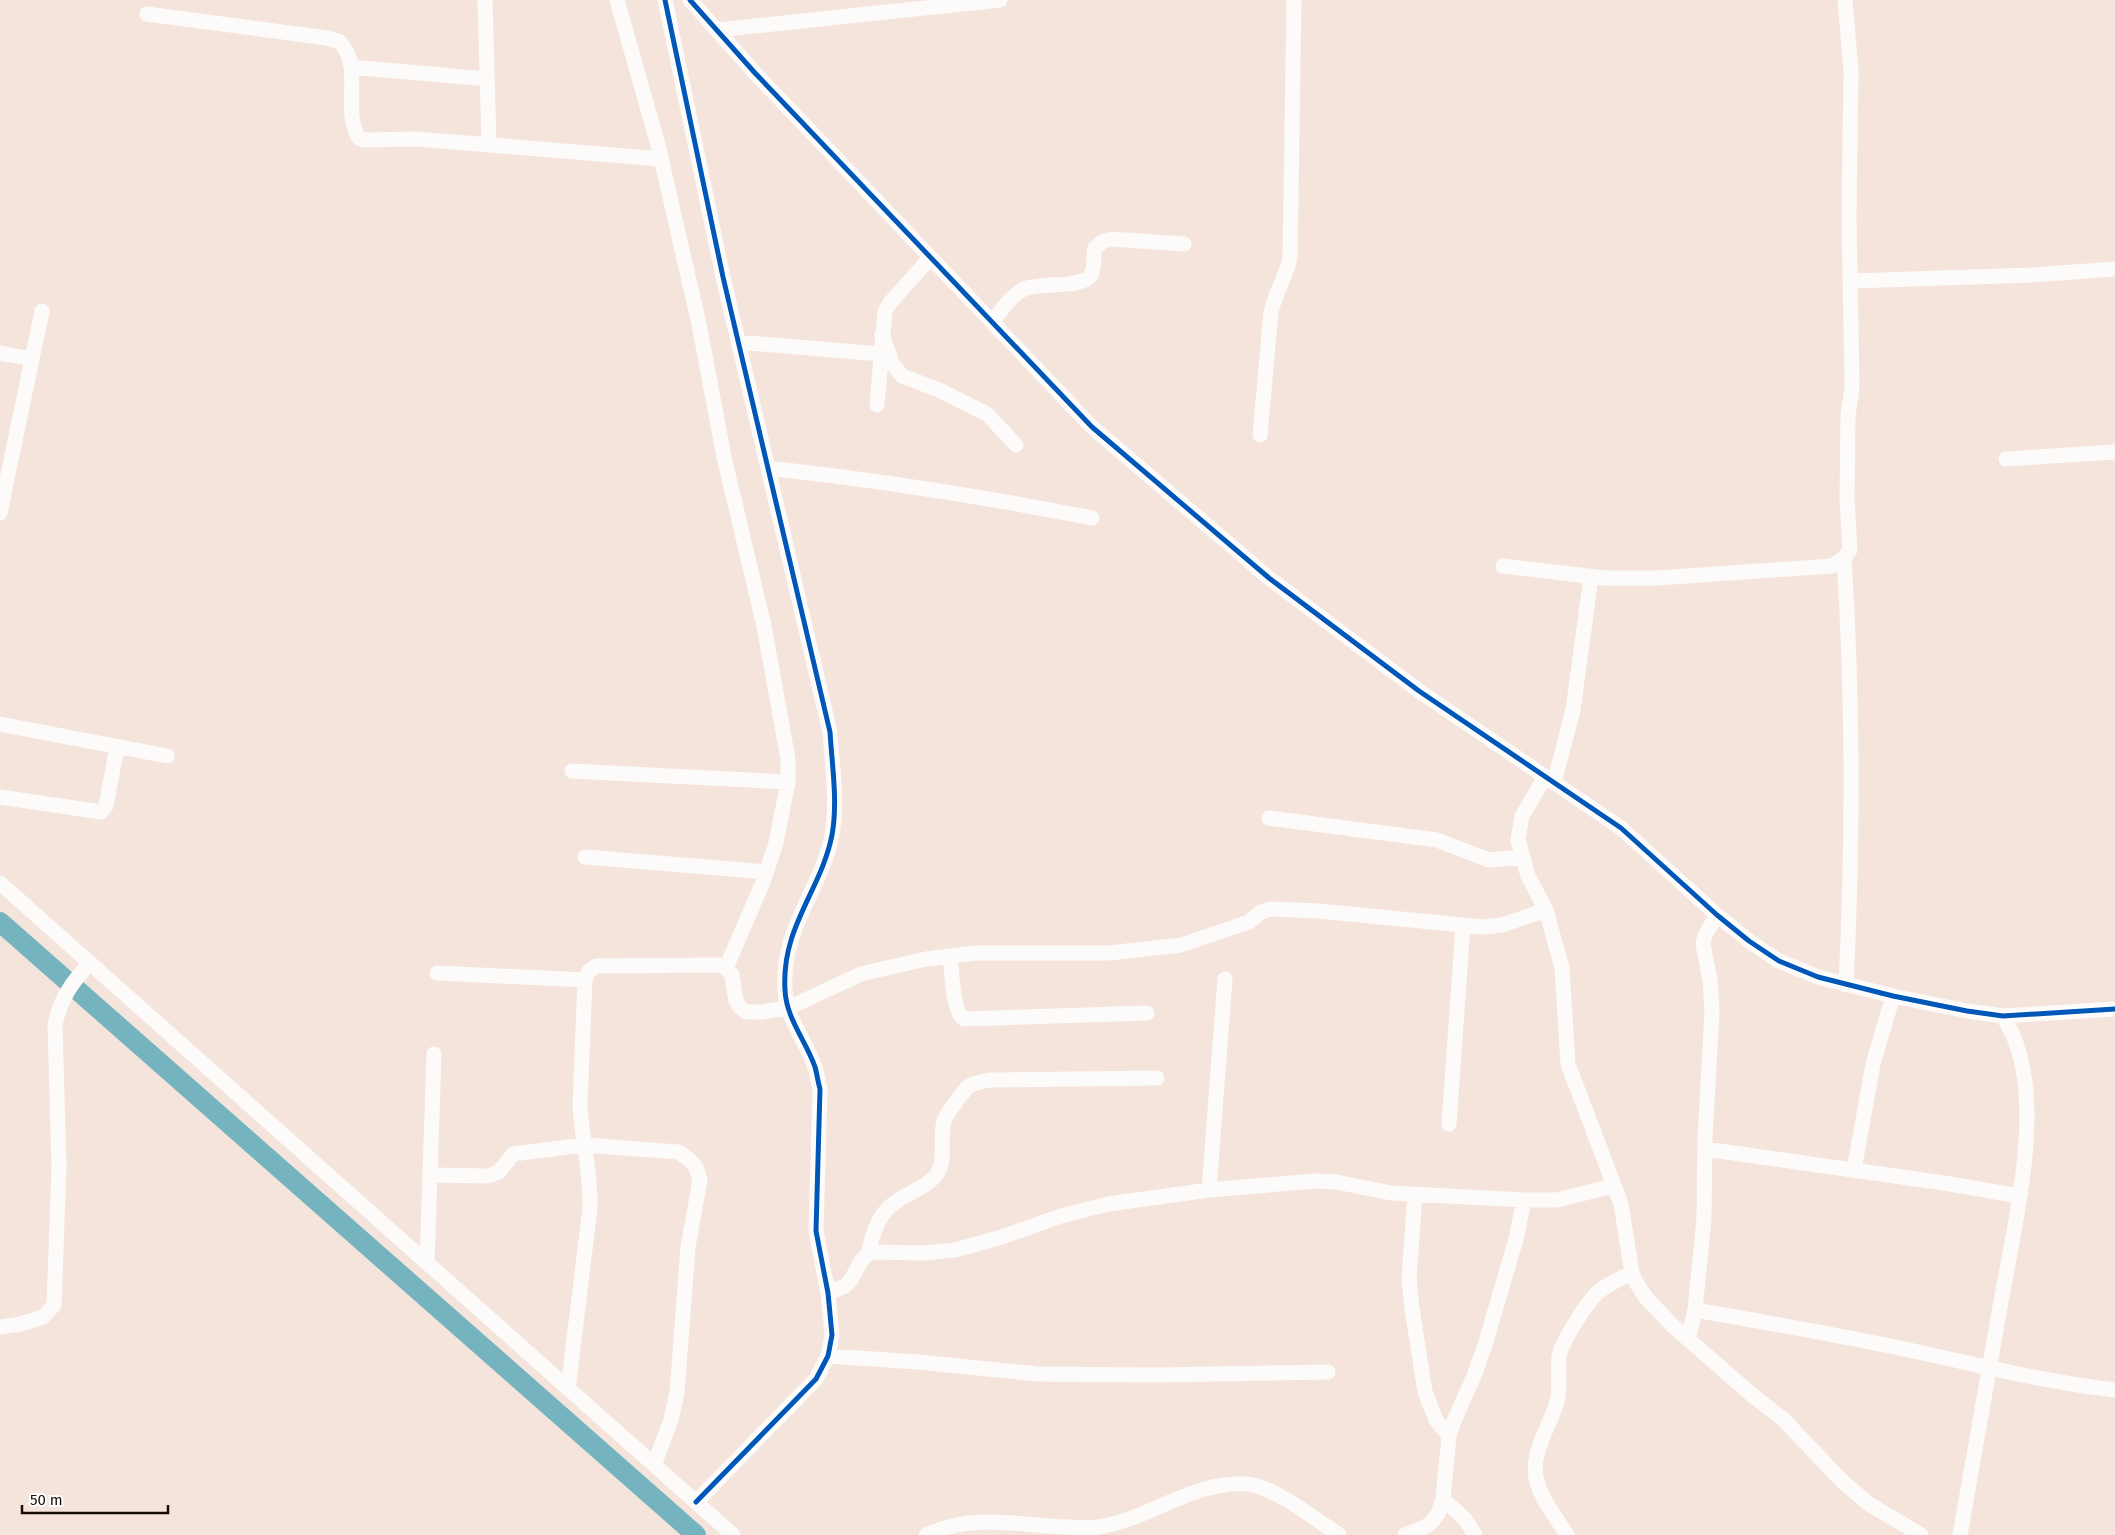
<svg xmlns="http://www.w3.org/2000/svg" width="2115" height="1535" viewBox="0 0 2115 1535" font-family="'Fira Sans',sans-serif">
<rect width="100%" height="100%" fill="#f4e4dc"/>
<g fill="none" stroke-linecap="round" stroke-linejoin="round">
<path stroke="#75b4bf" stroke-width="20" d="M0,922L696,1535"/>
<path stroke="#fdfbfa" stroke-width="15" d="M485,0L489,145
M617,0L658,145L699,324L724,457L764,626L788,759V782L776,843L763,882L726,968
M665,0L723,277L830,732C832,765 838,802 832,835C821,891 781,927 785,990C786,1018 806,1041 815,1067C817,1074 818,1082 820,1089L816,1231L828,1293L832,1335L828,1356L816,1379L696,1502
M690,0L755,73L1092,427L1269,578L1419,691L1621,828L1717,915L1749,941L1779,961L1818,977L1893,996L1967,1011L2003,1016L2115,1009
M147,14L327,38L340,42C364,68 341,109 359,138L364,140L416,139L662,159
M717,30L1000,0
M351,67L487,79
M1852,281L2032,275L2115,269
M992,322C1001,311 1011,295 1024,289C1041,282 1082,289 1091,275C1095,268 1093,256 1095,248L1102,242L1111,239L1184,244
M882,334L892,363L902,376L939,390L987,414L1016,445
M738,342L881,354
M0,353L32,359
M877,405L885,311L890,303L930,258
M1260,435L1271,312C1275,293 1286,277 1290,258L1294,0
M2006,459L2115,452
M768,468C877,480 985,497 1092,518
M0,513L42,311
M1844,558C1853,700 1853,843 1846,985
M1503,566L1605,578H1658L1832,566L1844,558L1850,550L1847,501L1848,416L1852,387L1849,216L1851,70L1845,0
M0,724L167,756
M572,771L788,782
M1545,777L1522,816L1518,840L1528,876L1546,910L1562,968L1568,1064L1621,1204L1632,1273L1637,1284L1647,1299L1673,1326L1752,1395L1783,1419L1842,1481L1869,1504L1921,1535
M1554,783L1573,710L1591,577
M0,797L101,812L106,806L117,747
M1269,818L1437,840L1489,860L1522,857
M585,857L766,872
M0,883L733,1535
M950,956C952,971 952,1011 964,1019L1147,1013
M437,973L585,980
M1449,1124L1463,926
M1705,1149L1944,1183L2019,1196
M1854,1170L1873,1064L1893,996
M431,1175L488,1176L499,1172L513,1154L584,1145L678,1152L690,1160L696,1167L700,1180L688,1247L677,1393L671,1420L654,1465
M1209,1190L1225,979
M1415,1195L1409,1278L1412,1308L1425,1392L1436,1420L1449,1436
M868,1254C876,1221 881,1207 913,1192C921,1187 932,1182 937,1174C947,1158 939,1139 944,1121C946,1114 952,1108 956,1102C969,1084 967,1085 989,1080L1157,1078
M427,1263L434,1054
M828,1293L845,1286L851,1280L861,1261L868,1254L876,1252L924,1253L955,1250L1002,1237L1061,1216L1108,1204L1209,1190L1315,1181L1336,1182L1391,1193L1524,1200H1557L1613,1186
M1695,1310C1770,1323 1844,1336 1918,1352C1983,1366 2049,1383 2115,1390
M0,1327L21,1324L43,1317L54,1305L59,1167L55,1025C60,999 72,982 90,963
M1688,1339L1695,1310L1704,1219L1705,1138L1712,1012L1710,980L1703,944L1705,935L1717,915
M828,1356L918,1362L1037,1374L1154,1375L1328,1372
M568,1389L590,1208C591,1173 582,1141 580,1106L585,980L588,972L596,966L718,965L726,968L732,975L736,1001L741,1008L747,1012H761L788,1008L861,974L926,959L975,953H1109L1181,945L1249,922L1261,912L1271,909L1319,911L1483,927L1502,925L1546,910
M1443,1499L1465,1519L1475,1535
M926,1535C978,1512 1014,1526 1068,1527C1078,1527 1089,1529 1098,1527C1151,1519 1191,1481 1247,1484C1273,1486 1317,1520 1339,1535
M1405,1535L1429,1525L1438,1514L1443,1499L1449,1436L1453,1423L1474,1376L1485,1345L1516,1239L1524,1200
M1567,1535C1556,1517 1541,1500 1536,1478C1531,1452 1550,1426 1557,1402C1561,1387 1557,1372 1559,1356C1562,1341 1585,1306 1596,1294C1606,1284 1620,1279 1632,1273
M1960,1535C1973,1459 1987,1383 2000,1307C2013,1231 2043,1117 2016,1043C2013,1034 2008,1025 2003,1016"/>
<g stroke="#fff" stroke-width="8">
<path id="cycleway" d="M665,0L723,277L830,732C832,765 838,802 832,835C821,891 781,927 785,990C786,1018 806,1041 815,1067C817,1074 818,1082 820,1089L816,1231L828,1293L832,1335L828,1356L816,1379L696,1502
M690,0L755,73L1092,427L1269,578L1419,691L1621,828L1717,915L1749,941L1779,961L1818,977L1893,996L1967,1011L2003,1016L2115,1009"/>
</g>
<use href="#cycleway" stroke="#0057b8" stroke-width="5"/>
</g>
<path d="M22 1505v8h146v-8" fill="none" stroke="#160d08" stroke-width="2.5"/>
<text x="30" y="1505" font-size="15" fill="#160d08" stroke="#ffffff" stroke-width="4" paint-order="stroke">50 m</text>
</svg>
